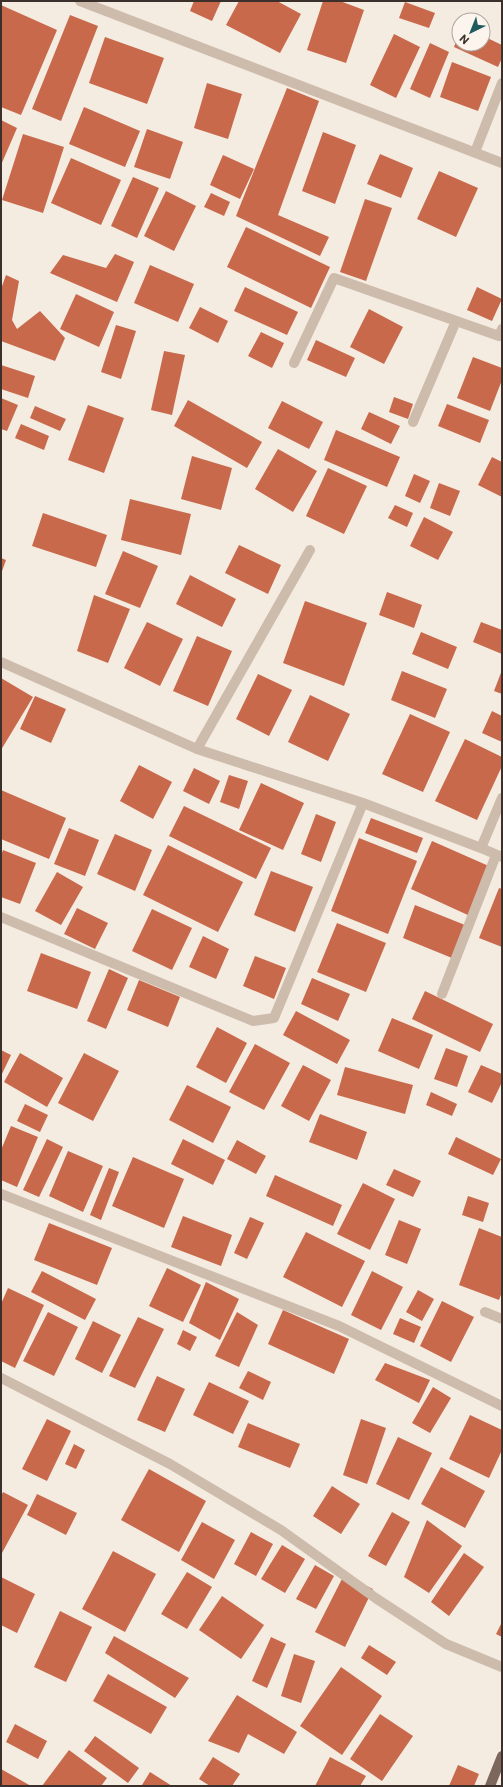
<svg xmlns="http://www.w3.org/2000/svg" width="503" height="1787" viewBox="0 0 503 1787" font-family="Commissioner,sans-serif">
<rect width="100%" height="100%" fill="#f4ebe1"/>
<path fill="#c8694b" d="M194,1H221L212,21L190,11Z
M239,1H277L301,14L280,53L226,25Z
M323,1H340L364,10L346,63L307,50Z
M405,2L435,13L429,28L399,18Z
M1,5L57,30L21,115L1,107Z
M70,15L98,26L61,121L32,109Z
M394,34L420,47L396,98L370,85Z
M459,34V44H483V36L502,45V58L498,67L454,47Z
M105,37L164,58L147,104L89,83Z
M430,43L449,52L430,98L410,89Z
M452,62L491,77L478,111L440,97Z
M207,83L242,94L228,139L194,128Z
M287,88L319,101L278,215L329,237L320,256L236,216Z
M84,107L140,131L125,167L69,144Z
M1,120L17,128L1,165Z
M147,129L183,142L170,179L134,167Z
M323,132L356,145L335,204L302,191Z
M23,134L64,147L43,213L2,200Z
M380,154L413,168L401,198L367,184Z
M223,155L254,169L240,199L210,185Z
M71,158L121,180L101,225L51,203Z
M439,171L478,188L456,237L417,219Z
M133,177L159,188L137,238L111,226Z
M166,191L196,206L174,251L144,236Z
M211,193L230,202L224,216L204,207Z
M365,199L392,208L366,281L340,272Z
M246,227L330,267L311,308L227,267Z
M115,254L134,262L117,302L50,273L63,255L106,268Z
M150,265L194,284L178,322L134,303Z
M6,275L19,281L12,320L17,329L40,311L65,338L55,361L1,341V289Z
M245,287L298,312L287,335L234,311Z
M477,287L502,299L492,321L467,310Z
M76,294L114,312L99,347L60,329Z
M200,307L228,321L218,343L189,328Z
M369,309L403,327L384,364L350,347Z
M116,325L136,331L121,379L101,372Z
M261,332L284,343L272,368L248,356Z
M316,340L355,358L346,377L307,360Z
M164,351L185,355L172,415L151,410Z
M473,357L502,368V380L490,411L457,398Z
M1,365L35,376L28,398L1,389Z
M394,397L413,404L408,419L389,412Z
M1,398L18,405L7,431L1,429Z
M188,400L262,442L247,468L174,426Z
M282,401L323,422L309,449L268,428Z
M447,404L489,420L480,443L438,426Z
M88,405L124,418L104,473L68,460Z
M35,406L66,419L60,431L30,418Z
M369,412L400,426L391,444L361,429Z
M21,424L49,436L44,450L15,438Z
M336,430L400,457L387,487L324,460Z
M278,449L317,471L293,512L255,489Z
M192,456L232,468L221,510L181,499Z
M492,457L502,462V497L478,485Z
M328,468L367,486L344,534L306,516Z
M414,474L430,481L420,503L405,496Z
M439,483L460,491L450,516L430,508Z
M130,499L191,514L181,555L121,540Z
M395,505L413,513L407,527L388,518Z
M43,513L107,535L96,567L32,546Z
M424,517L453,532L438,560L410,546Z
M239,545L281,565L268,594L225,573Z
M123,551L158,566L140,608L105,594Z
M1,558L6,560L1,574Z
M190,575L236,599L222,627L176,604Z
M387,592L422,605L414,628L379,615Z
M94,595L130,609L108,663L77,651Z
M305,601L367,623L344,686L283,663Z
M147,622L183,639L160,686L124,668Z
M481,622L502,630V654L473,642Z
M421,632L457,647L448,669L412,654Z
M197,636L232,651L208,706L173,691Z
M502,670V694L494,691Z
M402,671L447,689L435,718L391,700Z
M258,674L292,690L269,736L236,719Z
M1,678L33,697L1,750Z
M310,695L350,714L328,761L288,742Z
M35,696L66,709L51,743L20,729Z
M492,711L502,716V742L482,733Z
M410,714L450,732L423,792L382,774Z
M465,739L502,757V766L477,820L435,801Z
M139,765L172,782L153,819L120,801Z
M194,768L220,781L209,804L183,791Z
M229,775L248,781L239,809L220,802Z
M261,783L304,803L283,850L239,830Z
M1,790L66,818L49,859L1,839Z
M184,806L271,848L256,879L169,836Z
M316,814L336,822L321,862L301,854Z
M371,818L423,838L417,853L365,833Z
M69,828L99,840L85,876L54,864Z
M115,834L152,850L135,891L97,874Z
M359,838L417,861L388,934L331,911Z
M432,841L491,867L470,916L411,889Z
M168,845L243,882L218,932L143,895Z
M3,850L36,863L20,904L1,897V855Z
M271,871L313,887L295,932L254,915Z
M57,872L83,887L61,925L35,911Z
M499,888L502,889V947L479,938Z
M415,905L465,925L452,958L403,938Z
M77,908L108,923L95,949L64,934Z
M152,909L192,928L172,970L132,951Z
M337,923L386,943L366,992L317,972Z
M203,936L229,949L216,979L189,967Z
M41,953L91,972L77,1009L27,991Z
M255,956L286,968L274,999L243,986Z
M109,969L128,978L106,1029L87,1021Z
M312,978L350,994L338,1021L301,1004Z
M139,980L180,997L168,1027L127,1010Z
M425,991L493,1024L480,1052L412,1019Z
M296,1011L350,1040L337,1064L283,1035Z
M392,1018L433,1035L419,1069L378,1051Z
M217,1027L247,1043L226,1083L196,1067Z
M255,1044L290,1063L264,1110L229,1092Z
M446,1048L468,1056L457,1087L434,1079Z
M1,1050L11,1055L1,1076Z
M20,1053L63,1078L47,1107L4,1082Z
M84,1053L119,1071L93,1121L58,1103Z
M303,1065L331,1080L309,1121L281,1106Z
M481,1065L502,1074V1082L492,1103L468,1092Z
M345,1067L413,1085L405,1114L337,1095Z
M187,1085L231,1107L213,1143L169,1120Z
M431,1092L457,1104L452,1116L426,1105Z
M25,1104L48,1115L40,1132L17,1121Z
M320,1114L367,1132L357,1160L309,1142Z
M11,1126L38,1137L17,1187L1,1180V1150Z
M456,1137L501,1159L493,1175L448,1154Z
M47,1139L63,1147L39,1197L23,1190Z
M183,1139L225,1160L213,1185L171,1164Z
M237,1140L266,1156L256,1174L227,1159Z
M68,1151L103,1166L83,1212L49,1196Z
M133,1157L184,1179L164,1228L112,1206Z
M109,1168L119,1172L101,1220L90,1215Z
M394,1169L421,1181L413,1197L386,1185Z
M275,1175L342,1205L333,1226L266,1196Z
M363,1183L395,1199L370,1250L337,1234Z
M468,1196L489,1203L483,1222L462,1215Z
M183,1216L232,1235L221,1266L171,1247Z
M250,1217L264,1223L247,1259L234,1253Z
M399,1220L421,1229L407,1264L385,1255Z
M49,1223L112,1248L97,1285L34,1260Z
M479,1228L502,1237V1292L499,1300L459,1285Z
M306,1232L365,1261L342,1307L283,1277Z
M167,1268L201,1285L183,1322L149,1306Z
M42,1271L96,1299L85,1320L31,1292Z
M372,1271L403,1287L381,1330L351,1315Z
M206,1282L239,1299L220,1340L189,1323Z
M8,1288L44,1305L15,1368L1,1361V1304Z
M418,1290L434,1299L422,1321L406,1312Z
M442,1301L474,1317L451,1362L420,1346Z
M283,1310L349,1339L334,1374L268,1344Z
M48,1312L78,1327L54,1376L23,1361Z
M237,1312L258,1325L239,1367L215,1356Z
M138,1317L164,1329L135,1388L109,1376Z
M400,1318L421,1327L414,1343L393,1334Z
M93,1321L121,1335L102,1373L75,1359Z
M183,1330L197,1337L190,1351L177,1344Z
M385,1363L430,1380L419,1403L375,1380Z
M248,1371L271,1382L263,1400L239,1388Z
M157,1376L185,1389L165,1432L137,1420Z
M209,1382L249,1401L233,1434L193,1415Z
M433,1387L451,1398L430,1433L412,1423Z
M470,1415L502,1430V1450L489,1478L449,1459Z
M47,1419L71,1431L47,1481L22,1469Z
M361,1419L386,1428L367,1484L343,1475Z
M248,1423L300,1444L290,1468L238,1447Z
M398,1437L432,1453L409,1500L376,1484Z
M74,1444L85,1450L76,1469L65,1464Z
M441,1467L485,1491L465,1528L421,1504Z
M149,1469L206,1501L179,1552L121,1520Z
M332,1486L360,1504L341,1534L313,1516Z
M3,1492L28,1505L2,1553L1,1496Z
M37,1494L77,1513L66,1535L27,1515Z
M392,1512L410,1522L386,1566L368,1556Z
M427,1520L462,1546L429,1593L404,1577Z
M202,1522L235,1540L214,1579L181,1560Z
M251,1532L273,1544L256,1576L234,1564Z
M282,1545L305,1559L285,1593L261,1579Z
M113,1551L156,1574L125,1632L82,1609Z
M464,1553L484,1567L449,1616L431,1602Z
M315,1565L334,1576L316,1609L296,1599Z
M187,1572L212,1587L187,1629L161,1614Z
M344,1575L373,1589L345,1647L315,1632Z
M1,1577L35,1594L17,1633L1,1625Z
M222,1596L264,1625L241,1659L199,1630Z
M60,1611L92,1627L66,1682L34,1667Z
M502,1622V1637L496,1634Z
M114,1636L189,1678L175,1698L105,1653Z
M271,1637L286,1644L267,1688L252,1681Z
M369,1645L396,1662L387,1675L361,1658Z
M294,1654L315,1661L301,1703L281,1696Z
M341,1667L382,1696L342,1755L300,1726Z
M108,1674L167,1707L151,1734L93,1701Z
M237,1695L297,1732L284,1754L248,1734L239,1753L208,1741Z
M380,1714L413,1736L382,1781L350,1759Z
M15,1724L47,1741L38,1759L6,1742Z
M95,1736L139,1768L128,1783L84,1751Z
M69,1750L107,1778L101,1786H42Z
M213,1757L240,1774L232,1786H210L199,1779Z
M330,1757L366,1776L360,1786H315Z
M458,1765L479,1774L474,1786H449Z
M1,1769L31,1786H1Z
M150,1772L172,1786L142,1785Z"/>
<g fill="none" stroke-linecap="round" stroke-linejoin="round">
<path stroke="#cdbbac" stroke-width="10" d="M80,1L502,163
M475,152L502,83
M294,363L334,278L499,336L502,329
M413,422L456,321
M1,662L197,749L363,803L481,848L502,857
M197,749L310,550
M481,848L502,798
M1,917L253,1021L274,1018L363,803
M442,994L496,855
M1,1194L339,1326L502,1406
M485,1312L502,1319
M1,1378L170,1464L281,1530L377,1599L446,1644L502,1667"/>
<path stroke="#7d675c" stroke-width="10" d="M490,1786L502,1756"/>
</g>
<rect width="503" height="1787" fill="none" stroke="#3b302b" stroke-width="4"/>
<g transform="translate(471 32) rotate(223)"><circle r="19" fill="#fbf5ee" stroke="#aea6a0"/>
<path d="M0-3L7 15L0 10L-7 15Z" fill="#1f5a5e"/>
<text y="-6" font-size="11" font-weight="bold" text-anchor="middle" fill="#3b302b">N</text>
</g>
</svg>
